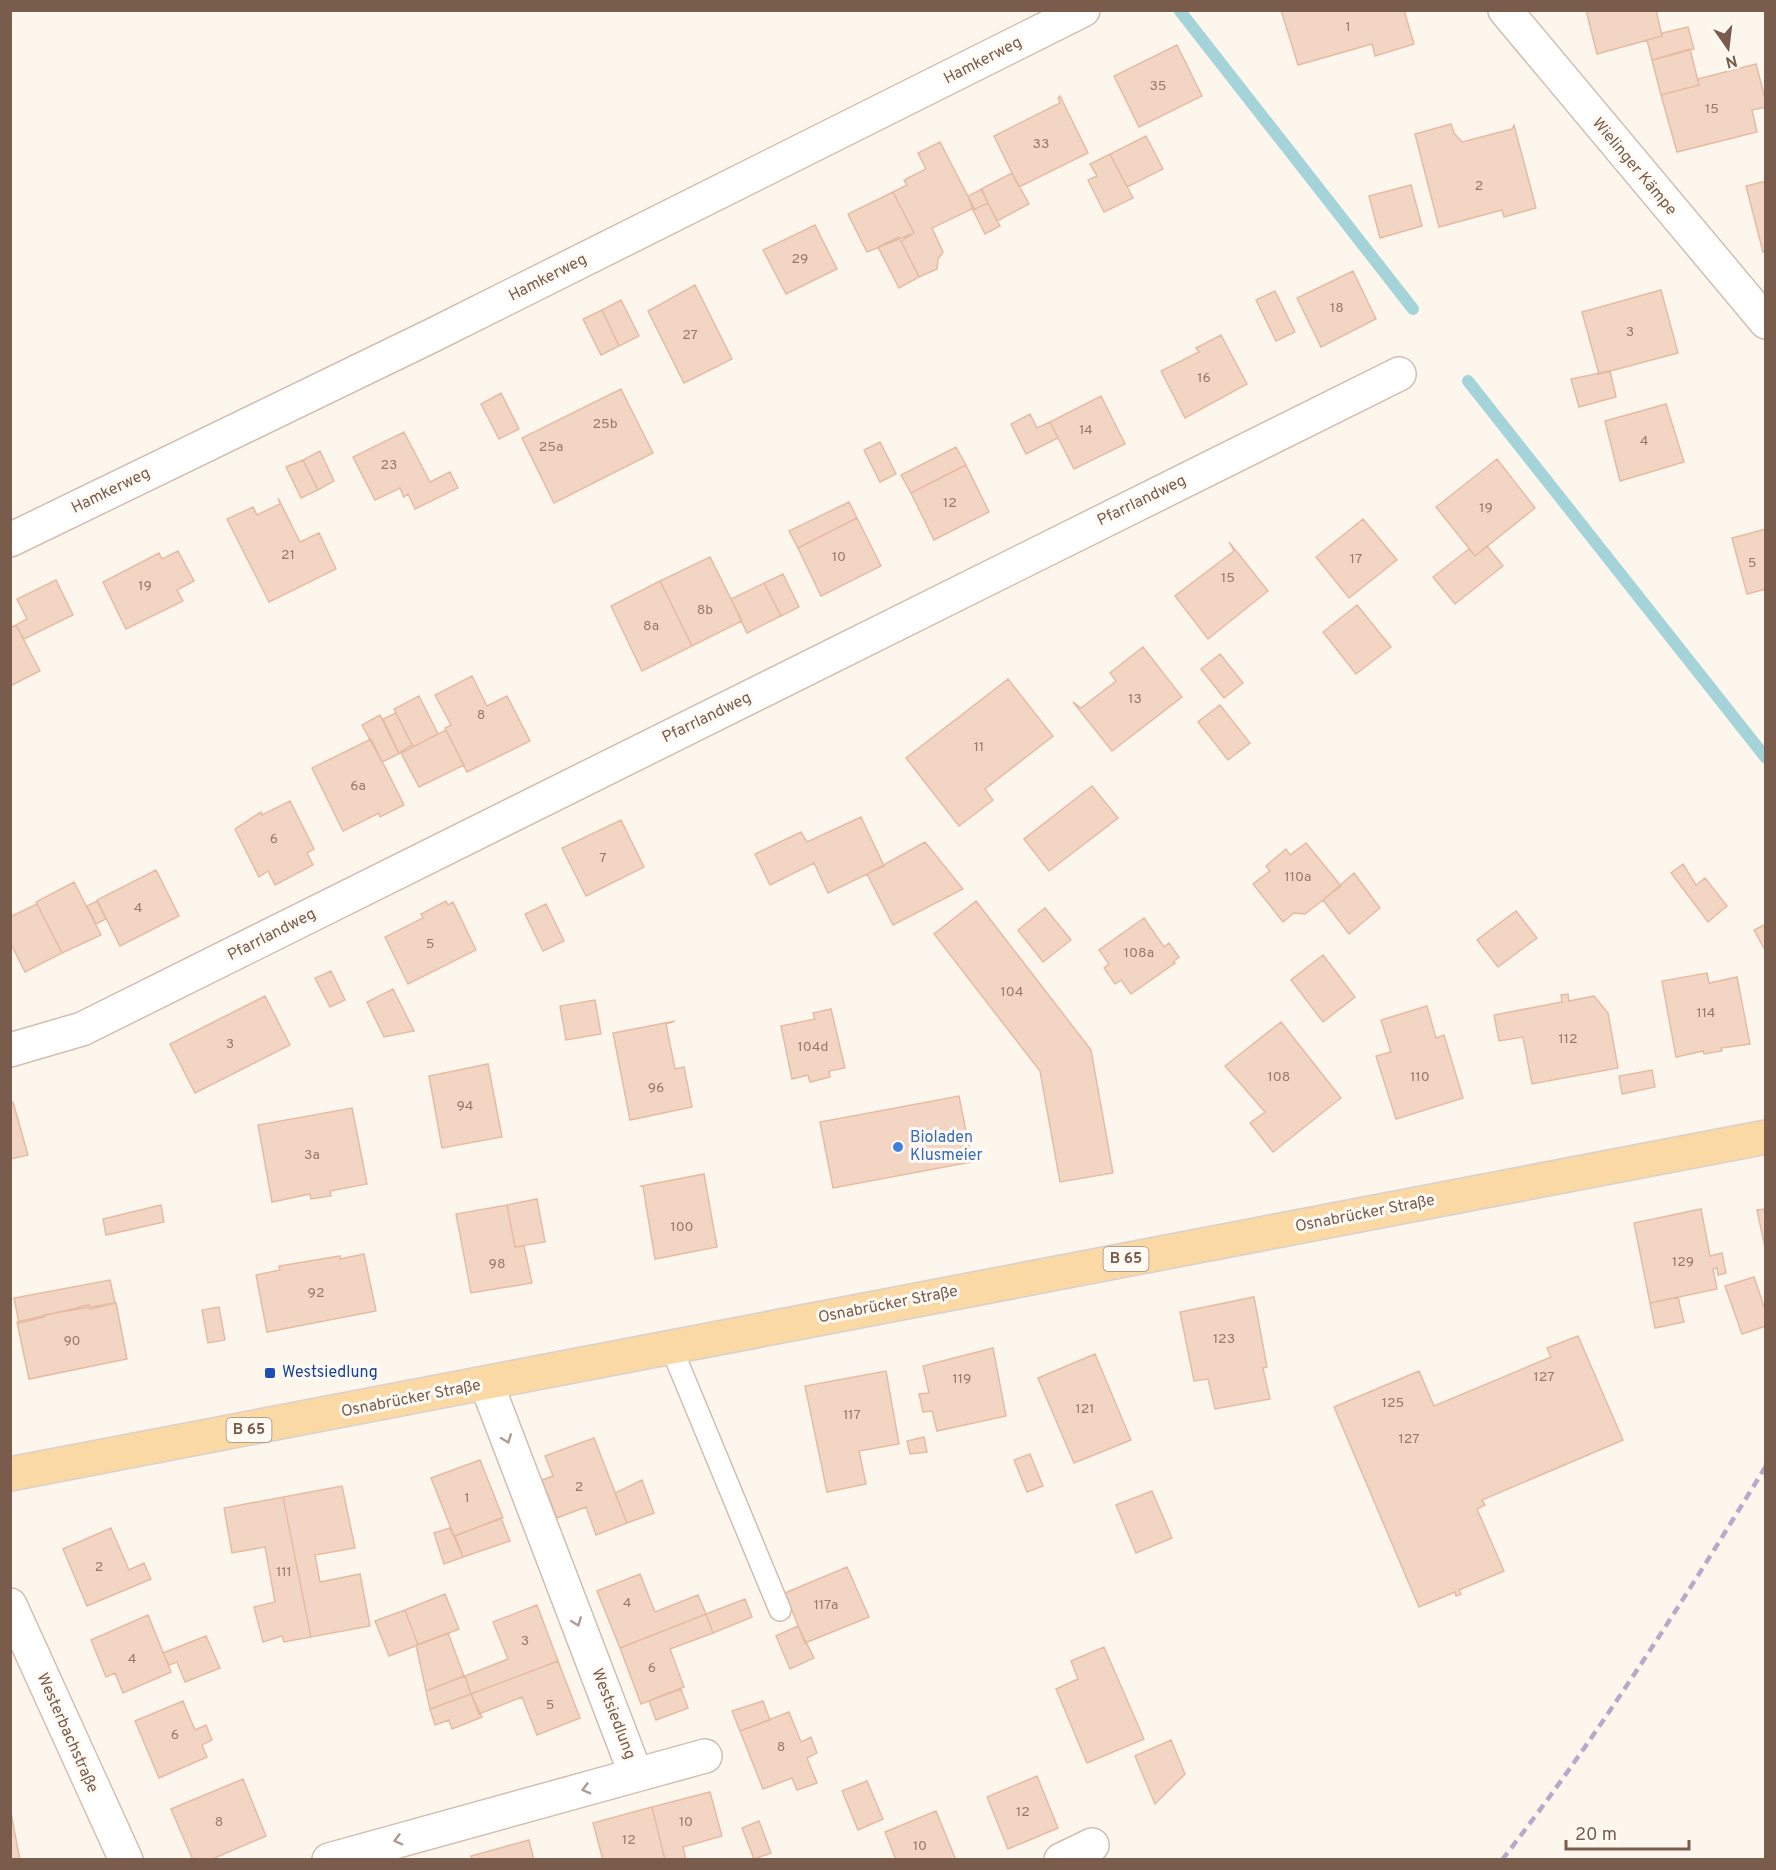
<svg xmlns="http://www.w3.org/2000/svg" width="1776" height="1870" viewBox="0 0 1776 1870" font-family="Overpass,sans-serif">
<rect width="100%" height="100%" fill="#fdf6ec"/>
<g fill="none" stroke-linecap="round" stroke-linejoin="round">
<path stroke="#a5d3da" stroke-width="12" d="M1180,11L1413,309
M1468,381L1766,758"/>
</g>
<path fill="#f3d5c3" stroke="#e6bba3" stroke-width="1.5" d="M1281,10H1404L1414,44L1375,56L1372,44L1298,65Z
M1586,10H1656L1662,36L1597,54Z
M1688,27L1694,49L1652,60L1647,40L1662,36V33Z
M1177,45L1202,96L1139,127L1114,76Z
M1690,49L1699,85L1661,95L1652,60Z
M1756,64L1766,102V107L1752,110L1757,132L1677,152L1661,95L1699,85L1698,79Z
M1060,96L1088,153L1019,187L994,136L1060,103L1058,98Z
M1451,124L1454,133L1462,142L1512,129L1514,125L1536,208L1504,217L1502,210L1439,227L1415,134Z
M1146,136L1163,169L1127,187L1110,154Z
M940,142L974,208L932,228L943,252L938,259L937,269L919,277L901,241L914,233L893,192L907,185L904,180L926,169L918,153Z
M1110,154L1133,198L1104,212L1088,180L1097,176L1090,164Z
M1012,173L1029,204L997,221L981,189Z
M1766,181V251L1763,252L1746,186Z
M1411,185L1422,226L1380,238L1369,196Z
M982,189L988,203L973,210L968,196Z
M893,192L914,233L867,252L848,214Z
M988,203L1000,226L985,234L973,210Z
M815,225L837,269L786,294L763,250Z
M899,237L919,277L899,288L878,247Z
M1353,271L1376,319L1321,347L1297,298Z
M695,285L732,359L684,383L648,311Z
M1661,290L1678,353L1599,374L1582,312Z
M1275,291L1295,332L1276,341L1256,300Z
M621,300L639,336L619,346L602,310Z
M602,310L619,346L601,355L583,319Z
M1221,335L1247,384L1185,418L1161,371L1199,352L1196,348Z
M1610,371L1616,397L1579,407L1571,379Z
M621,389L653,453L554,503L522,438Z
M501,393L519,429L499,439L481,404Z
M1101,396L1125,444L1074,469L1050,422Z
M1666,404L1684,462L1620,481L1605,421Z
M1030,414L1037,428L1050,422L1058,438L1026,454L1011,424Z
M404,432L430,482L450,472L458,488L415,509L408,494L404,497L400,488L375,500L353,457Z
M880,442L896,474L880,482L864,450Z
M956,447L966,465L911,493L901,475Z
M320,451L334,481L318,490L303,460Z
M1497,459L1535,508L1475,556L1436,507Z
M303,460L318,490L301,498L286,467Z
M966,465L989,512L934,540L911,493Z
M278,498L300,542L319,533L336,569L269,602L227,519L253,507L257,515L280,504Z
M849,502L857,518L798,548L789,531Z
M857,518L881,566L821,596L798,548Z
M1363,519L1397,560L1349,598L1316,557Z
M1766,529V589L1747,594L1732,538Z
M1229,542L1268,591L1208,639L1175,596L1234,551Z
M1487,546L1503,566L1455,604L1433,577L1469,549L1475,556Z
M178,551L194,581L177,590L183,601L126,629L103,582L159,553L162,559Z
M710,557L742,621L692,646L660,581Z
M783,574L799,607L781,616L764,583Z
M56,580L73,615L24,639L16,625L27,619L17,599Z
M660,581L692,646L642,671L611,606Z
M764,583L781,616L747,633L731,599Z
M1357,605L1391,647L1356,674L1323,632Z
M16,625L40,671L10,686V628Z
M1143,647L1182,697L1112,751L1073,702L1081,708L1116,681L1110,673Z
M1220,654L1243,683L1224,698L1201,669Z
M472,676L487,706L507,696L530,741L467,772L445,728L451,725L435,695Z
M1008,679L1053,736L985,789L993,800L959,826L906,758Z
M419,696L438,734L413,747L394,709Z
M1220,705L1250,743L1228,760L1198,722Z
M396,713L412,745L399,753L383,719Z
M380,715L399,754L382,762L362,725Z
M446,730L464,765L419,787L401,753Z
M371,739L404,805L380,817L379,813L343,831L312,768Z
M1092,786L1118,818L1049,871L1024,839Z
M290,801L314,849L307,853L313,865L275,885L268,871L259,877L235,829L261,812L262,815Z
M861,817L884,866L828,893L814,863L770,885L755,854L801,832L807,842Z
M621,820L644,867L586,896L562,848Z
M925,842L963,889L893,925L867,874Z
M1306,843L1341,886L1305,914L1294,913L1283,922L1253,884L1270,871L1266,866L1286,849L1290,855Z
M1683,864L1696,885L1705,878L1727,906L1708,922L1671,873Z
M156,870L179,916L120,946L97,900Z
M1354,873L1380,908L1349,934L1323,900Z
M74,882L101,935L62,953L36,902Z
M97,901L106,919L96,924L87,906Z
M446,901L448,905L453,902L476,950L408,984L385,937L423,918L421,914Z
M976,901L1091,1050L1113,1173L1060,1182L1040,1071L934,934Z
M37,904L62,953L25,972L10,942V917Z
M546,904L564,941L543,951L525,914Z
M1045,908L1071,940L1043,962L1018,930Z
M1516,911L1537,938L1498,967L1477,940Z
M1144,918L1164,947L1169,943L1179,957L1173,962L1175,963L1131,994L1121,980L1115,984L1104,968L1109,964L1099,950Z
M1766,924V952L1754,930Z
M1323,955L1355,997L1323,1022L1291,980Z
M331,971L345,1000L330,1007L315,978Z
M1707,973L1709,983L1737,977L1750,1044L1721,1048L1722,1051L1704,1054L1703,1051L1676,1057L1662,981Z
M393,989L414,1031L384,1037L367,1002Z
M1568,994L1569,1001L1594,996L1608,1013L1618,1068L1532,1084L1523,1037L1499,1041L1494,1015L1562,1002L1561,995Z
M265,996L290,1045L195,1093L170,1044Z
M595,1000L601,1034L566,1040L560,1006Z
M1427,1006L1436,1038L1444,1035L1463,1098L1396,1119L1376,1056L1391,1052L1381,1020Z
M831,1009L845,1068L829,1071L830,1077L810,1082L808,1075L792,1079L781,1026L815,1019L813,1013Z
M675,1021L666,1024L675,1069L684,1067L692,1107L630,1120L613,1033Z
M1281,1022L1341,1098L1273,1152L1250,1123L1265,1112L1225,1066Z
M488,1064L502,1137L442,1148L429,1076Z
M1652,1070L1655,1087L1622,1094L1619,1076Z
M959,1096L972,1162L833,1188L820,1122Z
M13,1102L28,1155L10,1159V1103Z
M352,1108L367,1184L330,1191L331,1196L311,1199L310,1194L272,1202L258,1125Z
M704,1174L717,1247L655,1259L643,1187L641,1186Z
M537,1199L545,1242L515,1247L507,1205Z
M161,1205L164,1222L106,1235L103,1219Z
M507,1205L515,1247L524,1246L532,1283L471,1293L456,1214Z
M1701,1209L1710,1256L1722,1253L1726,1273L1718,1275L1717,1268L1713,1269L1717,1289L1650,1303L1634,1223Z
M1766,1209V1252L1757,1210Z
M364,1254L376,1311L267,1332L256,1275L280,1270L279,1266L340,1256V1259Z
M1754,1277L1766,1312V1326L1742,1334L1725,1286Z
M110,1280L115,1303L43,1315L44,1317L19,1323L14,1298Z
M1254,1297L1267,1367L1263,1368L1270,1399L1215,1409L1208,1379L1194,1381L1180,1312Z
M1678,1297L1684,1322L1655,1328L1650,1303Z
M116,1303L127,1359L29,1379L17,1322L89,1305L90,1309Z
M219,1307L225,1340L208,1343L202,1310Z
M1578,1336L1623,1440L1482,1500L1485,1505L1477,1509L1504,1571L1459,1590L1461,1594L1456,1596L1455,1592L1419,1607L1334,1407L1419,1371L1434,1406L1551,1357L1547,1348Z
M993,1348L1006,1416L937,1431L932,1411L923,1412L919,1394L929,1393L923,1366Z
M1095,1354L1131,1440L1074,1463L1038,1378Z
M886,1371L899,1444L859,1451L866,1484L827,1492L805,1386Z
M924,1437L927,1452L910,1454L907,1441Z
M594,1438L627,1523L596,1535L586,1507L557,1518L542,1480L553,1476L545,1456Z
M1030,1454L1043,1486L1027,1492L1014,1460Z
M480,1460L503,1518L454,1536L431,1478Z
M642,1480L654,1513L627,1523L615,1493Z
M342,1486L355,1548L315,1555L320,1582L360,1574L370,1626L311,1637L283,1497Z
M1152,1491L1172,1538L1136,1553L1116,1505Z
M283,1497L311,1637L284,1642L282,1636L263,1642L254,1607L275,1602L265,1547L232,1553L224,1508Z
M501,1518L510,1541L463,1557L455,1536Z
M111,1528L129,1570L144,1563L151,1579L87,1606L63,1549Z
M450,1528L463,1557L444,1564L434,1533Z
M847,1567L869,1617L805,1643L785,1593Z
M640,1574L655,1612L698,1595L706,1614L620,1648L597,1591Z
M445,1594L459,1629L418,1645L405,1610Z
M745,1599L752,1617L713,1633L706,1614Z
M537,1605L558,1661L471,1694L465,1676L508,1659L493,1622Z
M405,1610L418,1645L389,1656L375,1621Z
M706,1614L713,1633L670,1649L684,1687L641,1704L620,1648Z
M148,1615L171,1672L123,1693L115,1673L106,1677L91,1640Z
M798,1626L814,1658L790,1669L776,1636Z
M448,1633L464,1676L426,1691L416,1645Z
M206,1636L220,1668L185,1682L177,1662L169,1665L163,1653Z
M1104,1647L1144,1739L1087,1763L1056,1689L1078,1679L1071,1661Z
M558,1661L580,1718L537,1735L522,1697L479,1714L471,1694Z
M465,1676L471,1694L430,1709L426,1691Z
M681,1689L688,1708L656,1720L649,1701Z
M471,1694L482,1717L452,1729L449,1720L435,1725L430,1709Z
M183,1701L195,1730L206,1725L212,1740L202,1745L207,1757L159,1778L135,1721Z
M763,1701L770,1720L740,1731L732,1711Z
M789,1712L801,1742L811,1737L817,1753L807,1758L817,1783L797,1790L792,1778L763,1789L740,1731Z
M1171,1740L1185,1774L1155,1804L1135,1756Z
M1037,1776L1058,1828L1008,1849L987,1797Z
M243,1779L266,1836L210,1860H193L171,1809Z
M867,1781L883,1819L858,1830L842,1791Z
M710,1792L722,1836L683,1847L686,1860H665L652,1807Z
M652,1807L665,1860H603L593,1823Z
M10,1808L20,1860H10Z
M936,1811L956,1860H896L885,1832Z
M759,1821L771,1853L754,1859L742,1828Z
M529,1840L534,1860H472L471,1856Z"/>
<g fill="none" stroke-linecap="round" stroke-linejoin="round">
<g stroke="#d1beb0" stroke-width="24">
<path id="lane" d="M671,1347L780,1610"/>
</g>
<g stroke="#d1beb0" stroke-width="36">
<path id="street" d="M1505,10L1766,322
M10,540L433,335L1083,10
M10,1050L82,1029L1399,374
M636,1775L705,1756
M329,1860L636,1775L487,1385
M1061,1860L1092,1845"/>
</g>
<g stroke="#d6c0b0" stroke-width="36">
<path id="secondary" d="M10,1605L126,1860"/>
</g>
<g stroke="#dad1cd" stroke-width="36">
<path id="primary" d="M10,1474L1766,1137"/>
</g>
<use href="#lane" stroke="#fff" stroke-width="21"/>
<use href="#street" stroke="#fff" stroke-width="33"/>
<use href="#secondary" stroke="#fff" stroke-width="33"/>
<use href="#primary" stroke="#fbd9a5" stroke-width="33"/>
<path stroke="#b9a8c9" stroke-width="4.5" stroke-dasharray="9 6" stroke-linecap="butt" d="M1502,1860C1599,1735 1683,1601 1766,1466"/>
</g>
<defs><path id="oneway-chevron" d="M-2-3.5L2.5 0L-2 3.5" fill="none" stroke-width="1.6" stroke-linecap="round" stroke-linejoin="round" transform="scale(1.5)"/></defs>
<g stroke="#af9d94">
<use href="#oneway-chevron" transform="translate(507 1439) rotate(69)"/>
<use href="#oneway-chevron" transform="translate(577 1622) rotate(69)"/>
<use href="#oneway-chevron" transform="translate(586 1789) rotate(165)"/>
<use href="#oneway-chevron" transform="translate(398 1840) rotate(165)"/>
</g>
<circle fill="#3f7fe0" stroke="#fffaf3" stroke-width="2" cx="898" cy="1147" r="6"/>
<rect fill="#1a4fb4" stroke="#fffaf3" stroke-width="2" x="264" y="1367" width="12" height="12" rx="3"/>
<g text-anchor="middle" dominant-baseline="central" stroke-width="6" stroke-linejoin="round" paint-order="stroke">
<g font-size="14" fill="#987a6a">
<text x="1348" y="27">1</text>
<text x="1158" y="86">35</text>
<text x="1712" y="109">15</text>
<text x="1041" y="144">33</text>
<text x="1479" y="186">2</text>
<text x="800" y="259">29</text>
<text x="1337" y="308">18</text>
<text x="1630" y="332">3</text>
<text x="690" y="335">27</text>
<text x="1204" y="378">16</text>
<text x="605" y="424">25b</text>
<text x="1086" y="430">14</text>
<text x="1644" y="441">4</text>
<text x="551" y="447">25a</text>
<text x="389" y="465">23</text>
<text x="950" y="503">12</text>
<text x="1486" y="508">19</text>
<text x="288" y="555">21</text>
<text x="839" y="557">10</text>
<text x="1356" y="559">17</text>
<text x="1752" y="563">5</text>
<text x="1228" y="578">15</text>
<text x="145" y="586">19</text>
<text x="705" y="610">8b</text>
<text x="651" y="626">8a</text>
<text x="1135" y="699">13</text>
<text x="481" y="715">8</text>
<text x="979" y="747">11</text>
<text x="358" y="786">6a</text>
<text x="274" y="839">6</text>
<text x="603" y="858">7</text>
<text x="1298" y="877">110a</text>
<text x="138" y="908">4</text>
<text x="430" y="944">5</text>
<text x="1139" y="953">108a</text>
<text x="1012" y="992">104</text>
<text x="1706" y="1013">114</text>
<text x="1568" y="1039">112</text>
<text x="230" y="1044">3</text>
<text x="813" y="1047">104d</text>
<text x="1279" y="1077">108</text>
<text x="1420" y="1077">110</text>
<text x="656" y="1088">96</text>
<text x="465" y="1106">94</text>
<text x="312" y="1155">3a</text>
<text x="682" y="1227">100</text>
<text x="1683" y="1262">129</text>
<text x="497" y="1264">98</text>
<text x="316" y="1293">92</text>
<text x="1224" y="1339">123</text>
<text x="72" y="1341">90</text>
<text x="1544" y="1377">127</text>
<text x="962" y="1379">119</text>
<text x="1393" y="1403">125</text>
<text x="1085" y="1409">121</text>
<text x="852" y="1415">117</text>
<text x="1409" y="1439">127</text>
<text x="579" y="1487">2</text>
<text x="467" y="1498">1</text>
<text x="99" y="1567">2</text>
<text x="284" y="1572">111</text>
<text x="627" y="1603">4</text>
<text x="826" y="1605">117a</text>
<text x="525" y="1641">3</text>
<text x="132" y="1659">4</text>
<text x="652" y="1668">6</text>
<text x="550" y="1705">5</text>
<text x="175" y="1735">6</text>
<text x="781" y="1747">8</text>
<text x="1023" y="1812">12</text>
<text x="219" y="1822">8</text>
<text x="686" y="1822">10</text>
<text x="629" y="1840">12</text>
<text x="920" y="1846">10</text>
</g>
<g fill="#fffaf3" stroke="#a28b7f" stroke-width="1.5">
<rect x="1103.5" y="1247" width="45" height="24" rx="4.5"/>
<rect x="226.5" y="1418" width="45" height="24" rx="4.5"/>
</g>
<g font-size="15" font-weight="bold" fill="#7a5c4d">
<text x="1126" y="1259">B 65</text>
<text x="249" y="1430">B 65</text>
</g>
<g font-size="16" fill="#7a5c4d" stroke="#fffaf3">
<text transform="translate(983 61) rotate(-27)">Hamkerweg</text>
<text transform="translate(1634 167) rotate(50)">Wielinger Kämpe</text>
<text transform="translate(548 278) rotate(-27)">Hamkerweg</text>
<text transform="translate(111 491) rotate(-26)">Hamkerweg</text>
<text transform="translate(1142 501) rotate(-26)">Pfarrlandweg</text>
<text transform="translate(707 718) rotate(-26)">Pfarrlandweg</text>
<text transform="translate(272 935) rotate(-27)">Pfarrlandweg</text>
<text transform="translate(1365 1214) rotate(-11)">Osnabrücker Straße</text>
<text transform="translate(888 1305) rotate(-11)">Osnabrücker Straße</text>
<text transform="translate(411 1399) rotate(-11)">Osnabrücker Straße</text>
<text transform="translate(613 1714) rotate(69)">Westsiedlung</text>
<text transform="translate(67 1733) rotate(66)">Westerbachstraße</text>
</g>
<g font-size="16" fill="#366cbe" stroke="#fffaf3" text-anchor="start">
<text x="910" y="1138">Bioladen<tspan x="910" dy="18">Klusmeier</tspan></text>
</g>
<g font-size="16" fill="#164399" stroke="#fffaf3" text-anchor="start">
<text x="282" y="1373">Westsiedlung</text>
</g>
</g>
<rect width="1776" height="1870" fill="none" stroke="#7a5c4d" stroke-width="24"/>
<g transform="translate(1728 48) rotate(166)" stroke="#fffaf3" stroke-width="4.5" paint-order="stroke">
<path d="M0-4.5L10 22L0 15L-10 22Z" fill="#7a5c4d"/>
<text y="-9" font-size="16" font-weight="bold" text-anchor="middle" fill="#7a5c4d">N</text>
</g>
<path d="M1566 1840v9h123v-9" fill="none" stroke="#7a5c4d" stroke-width="3"/>
<text x="1575" y="1840" font-size="18" fill="#7a5c4d" stroke="#fffaf3" stroke-width="4.5" paint-order="stroke">20 m</text>
</svg>
